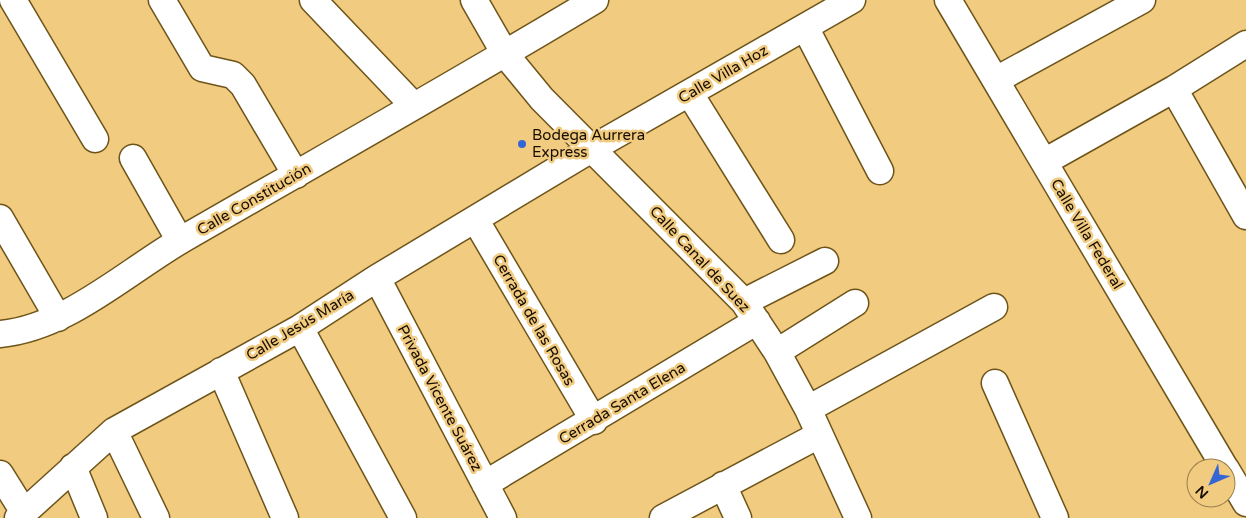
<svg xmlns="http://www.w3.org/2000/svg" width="1246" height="518" viewBox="0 0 1246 518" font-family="'Varela Round',sans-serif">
<rect width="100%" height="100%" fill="#f0cb80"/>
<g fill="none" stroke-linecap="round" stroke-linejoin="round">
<g stroke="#6d5419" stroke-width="29">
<path id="minor" d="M13,0L95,139
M162,0L202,68L233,75L243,85L296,175
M313,0L413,105
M474,0L505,54L542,99L744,302L777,352L808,409L858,518
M948,0L1225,468
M805,27L880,171
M996,80L1142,0
M1174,89L1246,216
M690,94L781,240
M133,158L180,241
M1044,162L1174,89L1246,44
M0,218L58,318
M475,219L594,421
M377,278L503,518
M744,302L825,261
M300,328L403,518
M0,334C67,328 126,272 183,239C320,160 459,82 595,0
M777,352L855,303
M221,371L285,518
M995,383L1055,518
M808,409L994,307
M114,431L156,518
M73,467L94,518
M1226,469L1246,503
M0,474L25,514
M485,484L757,321
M723,485L738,518
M18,518L114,431L300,328L377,278L593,148L852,0
M663,518L819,435"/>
</g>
<use href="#minor" stroke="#fff" stroke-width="26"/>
</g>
<circle fill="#3665d5" stroke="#f0cb80" stroke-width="2" cx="522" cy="144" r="5"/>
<g text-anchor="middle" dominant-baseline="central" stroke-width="5" stroke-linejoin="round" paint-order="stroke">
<g font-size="15" fill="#180d00" stroke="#f0cb80">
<text transform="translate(723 74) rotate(-30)">Calle Villa Hoz</text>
<text transform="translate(254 199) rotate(-30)">Calle Constitución</text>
<text transform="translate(1087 234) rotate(59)">Calle Villa Federal</text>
<text transform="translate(700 259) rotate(47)">Calle Canal de Suez</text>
<text transform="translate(534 320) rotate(60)">Cerrada de las Rosas</text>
<text transform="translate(300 325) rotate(-31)">Calle Jesús María</text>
<text transform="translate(440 398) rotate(62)">Privada Vicente Suárez</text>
<text transform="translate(622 403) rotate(-31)">Cerrada Santa Elena</text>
</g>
<g font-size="15" fill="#180d00" stroke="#f0cb80" text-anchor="start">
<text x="532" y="135">Bodega Aurrera<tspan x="532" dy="17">Express</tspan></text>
</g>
</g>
<g transform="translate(1211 483) rotate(225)"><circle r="24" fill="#f0cb80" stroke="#9a7f4d"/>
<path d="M0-4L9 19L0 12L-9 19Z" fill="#3665d5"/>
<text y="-8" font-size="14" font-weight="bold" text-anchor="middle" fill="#180d00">N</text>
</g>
</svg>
